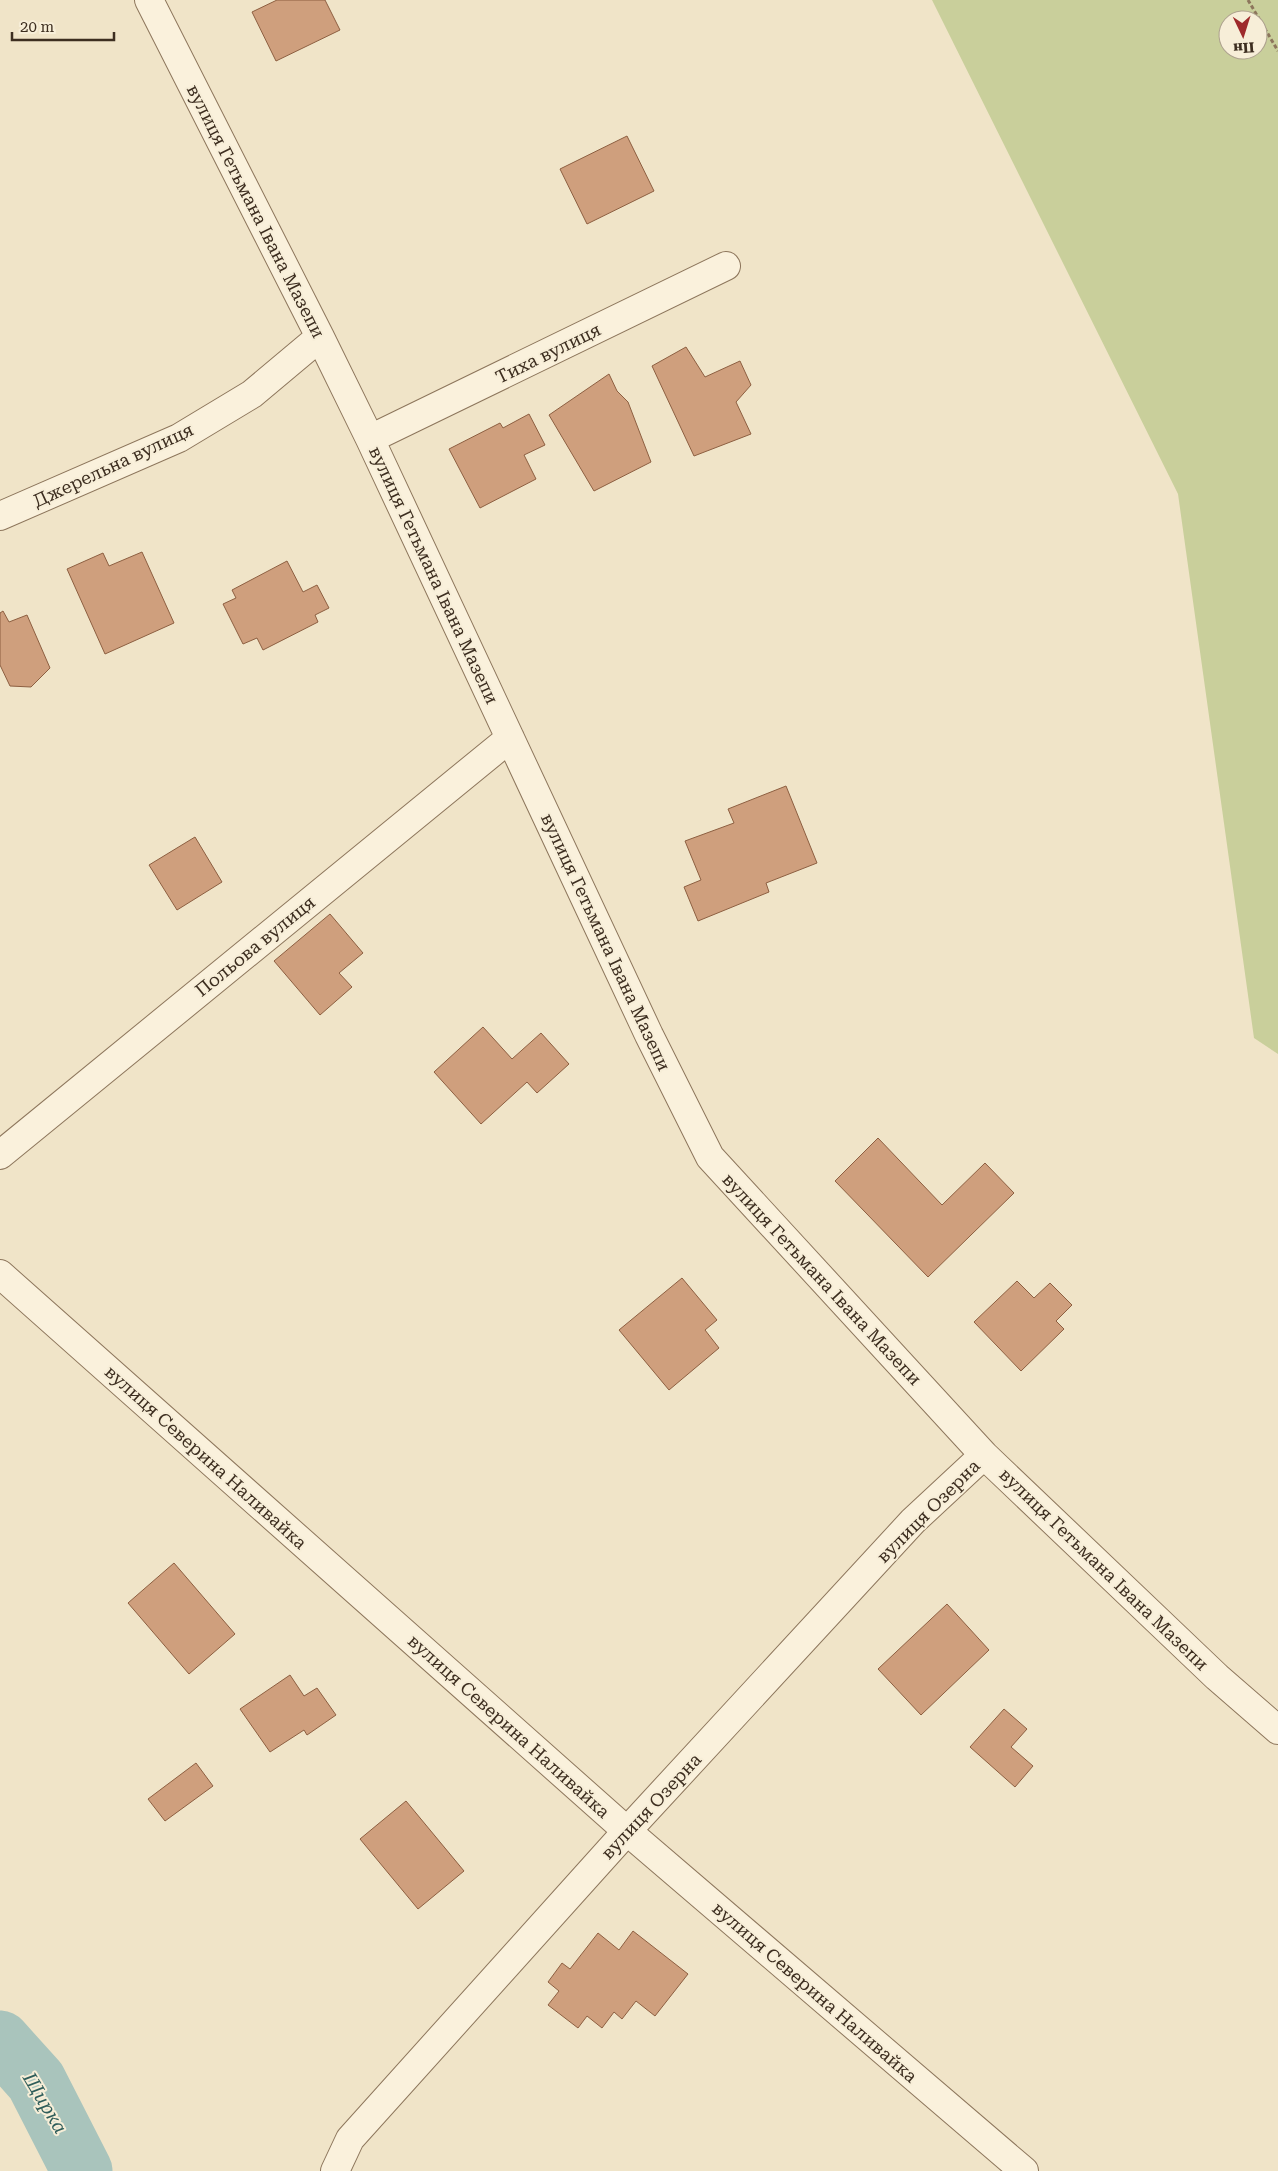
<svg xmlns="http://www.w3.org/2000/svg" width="1278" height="2171" viewBox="0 0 1278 2171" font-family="'Roboto Serif',serif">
<rect width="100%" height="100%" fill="#f0e4c8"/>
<path fill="#c9cf9b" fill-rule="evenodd" d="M932,0H1278V1054L1254,1038L1178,494ZM1228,20H1258V50H1228Z"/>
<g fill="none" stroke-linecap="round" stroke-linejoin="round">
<path stroke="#a9c4bc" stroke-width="61" d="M0,2041L36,2081L82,2171"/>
</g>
<path fill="#cf9f7d" stroke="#8d5f41" d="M277,0H325L340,30L276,61L252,12Z
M627,136L654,191L587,224L560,169Z
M686,347L705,377L740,361L751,385L736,402L751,434L694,456L652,366Z
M609,374L617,391L628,402L651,462L594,491L549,415Z
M529,414L545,445L524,455L536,479L480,508L449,449L500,423L503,428Z
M142,552L174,623L105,654L67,569L103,553L109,566Z
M287,561L303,592L317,585L329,608L315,615L318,622L263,650L257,638L243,644L223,604L236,598L232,590Z
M3,611L9,622L27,615L50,668L31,687L10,686L0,665V613Z
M786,786L817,863L766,883L769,892L698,921L684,887L701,880L685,841L734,823L728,809Z
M195,837L222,882L177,910L149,865Z
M330,914L363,953L339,973L352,987L320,1015L274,961Z
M483,1027L512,1059L541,1033L569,1064L537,1093L527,1082L481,1124L434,1072Z
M878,1138L942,1205L985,1163L1014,1193L928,1277L835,1181Z
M682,1278L717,1320L705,1330L719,1348L669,1390L619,1330Z
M1017,1281L1034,1298L1050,1283L1072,1305L1056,1321L1064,1329L1021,1371L974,1322Z
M174,1563L235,1634L189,1674L128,1603Z
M947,1604L989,1650L921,1715L878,1669Z
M290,1675L304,1696L317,1688L336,1715L307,1735L304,1730L270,1752L240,1709Z
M1004,1709L1027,1729L1011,1747L1033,1766L1015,1787L970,1747Z
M196,1763L213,1786L165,1821L148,1799Z
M406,1801L464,1871L418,1909L360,1839Z
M633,1931L688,1974L655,2016L636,2001L622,2019L614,2012L602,2028L587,2016L578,2028L548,2005L559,1991L548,1982L562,1963L570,1969L598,1933L619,1950Z"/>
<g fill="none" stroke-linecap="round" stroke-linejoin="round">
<g stroke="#8d765c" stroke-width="30">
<path id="minor" d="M149,0L320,337L370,439L649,1035L710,1157L984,1455L1217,1677L1278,1730
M370,439L726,266
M0,516L179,438L252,394L320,337
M0,1155L510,738
M0,1274L627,1831L1024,2171
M335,2171L350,2139L627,1831L913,1521L984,1455"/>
</g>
<path stroke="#8d765c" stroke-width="3" stroke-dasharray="4 2.5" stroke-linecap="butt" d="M1248,0L1278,51"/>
<use href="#minor" stroke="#faf1dc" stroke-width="28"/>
</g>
<g text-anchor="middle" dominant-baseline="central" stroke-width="4" stroke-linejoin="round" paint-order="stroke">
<g font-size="18" fill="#3d2e20" stroke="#f7eed8">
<text transform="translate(256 211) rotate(63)">вулиця Гетьмана Івана Мазепи</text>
<text transform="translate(548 353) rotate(-26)">Тиха вулиця</text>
<text transform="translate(113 465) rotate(-25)">Джерельна вулиця</text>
<text transform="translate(434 575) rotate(65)">вулиця Гетьмана Івана Мазепи</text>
<text transform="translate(606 942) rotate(65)">вулиця Гетьмана Івана Мазепи</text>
<text transform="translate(255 946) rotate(-39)">Польова вулиця</text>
<text transform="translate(822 1279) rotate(47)">вулиця Гетьмана Івана Мазепи</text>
<text transform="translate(206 1457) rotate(42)">вулиця Северина Наливайка</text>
<text transform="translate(928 1511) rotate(-45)">вулиця Озерна</text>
<text transform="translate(1104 1569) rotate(44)">вулиця Гетьмана Івана Мазепи</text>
<text transform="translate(509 1726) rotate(42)">вулиця Северина Наливайка</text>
<text transform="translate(651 1806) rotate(-47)">вулиця Озерна</text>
<text transform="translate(815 1992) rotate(41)">вулиця Северина Наливайка</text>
</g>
<g font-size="19" font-style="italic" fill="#2f5d5a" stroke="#f7eed8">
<text transform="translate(45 2103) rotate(59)">Щирка</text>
</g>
</g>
<g transform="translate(1243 35) rotate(176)"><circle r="24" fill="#f7eed8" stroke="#ada18e"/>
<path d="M0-4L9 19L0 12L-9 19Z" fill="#9e2a2b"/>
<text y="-8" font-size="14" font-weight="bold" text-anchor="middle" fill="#3d2e20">Пн</text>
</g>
<path d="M12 32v8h102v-8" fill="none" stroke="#3d2e20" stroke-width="2.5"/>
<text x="20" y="32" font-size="15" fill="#3d2e20" stroke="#f7eed8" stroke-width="4" paint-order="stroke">20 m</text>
</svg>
